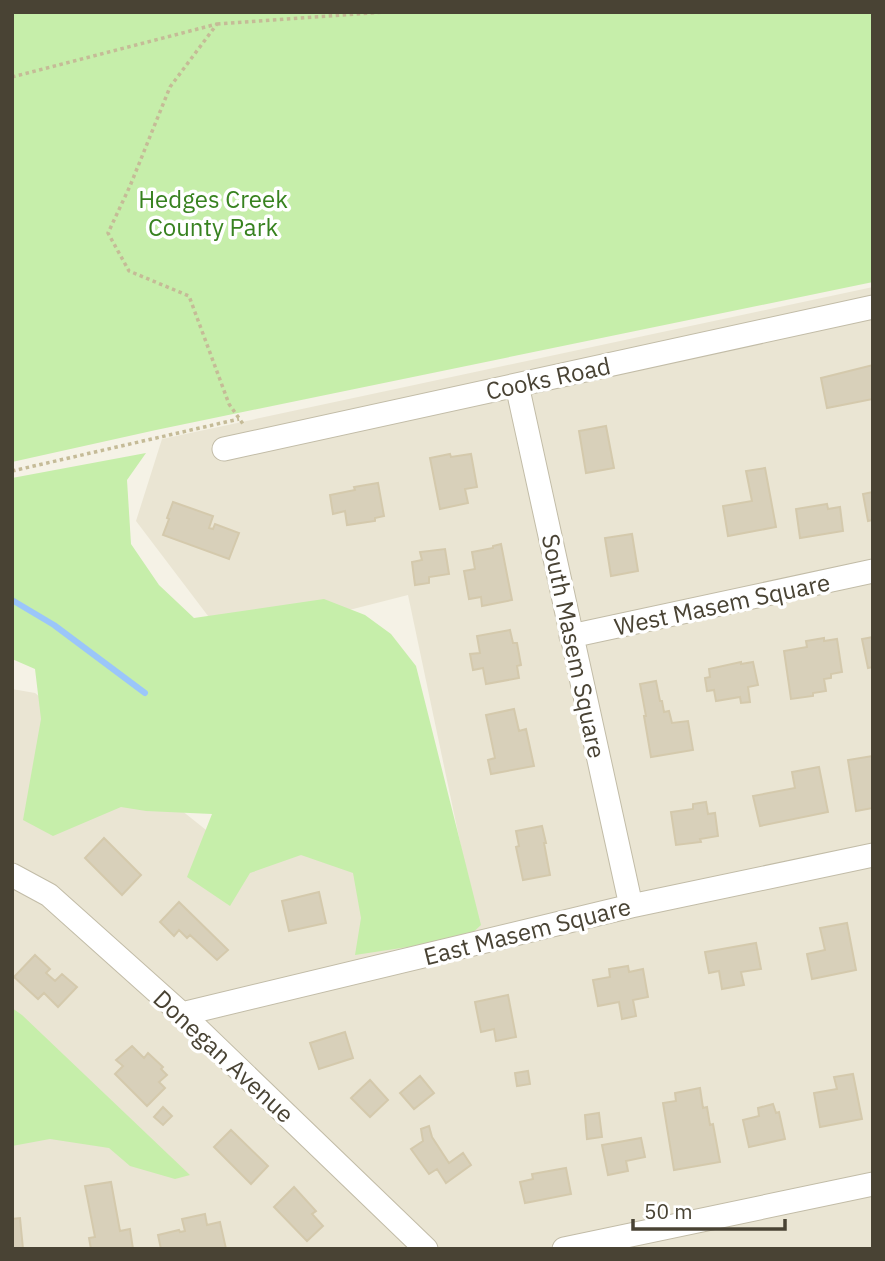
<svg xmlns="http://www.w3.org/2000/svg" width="885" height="1261" viewBox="0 0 885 1261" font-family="'IBM Plex Sans',sans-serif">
<rect width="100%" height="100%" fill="#f5f2e6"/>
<path fill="#eae5d3" d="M873,287V1249H12V689L35,693L226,846L381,811L476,918L408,595L227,641L136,521L162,439Z"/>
<path fill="#c6eeaa" d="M12,12H873V282L156,430L12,462Z
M146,453L127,480L131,544L159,585L194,618L324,599L365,615L391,634L416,666L481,925L467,938L355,955L361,918L353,873L301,855L250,873L230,906L187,877L212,814L146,811L121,807L53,836L23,820L41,719L35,669L12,659V478Z
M12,1008L22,1015L190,1175L175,1179L130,1166L109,1148L50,1139L12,1146Z"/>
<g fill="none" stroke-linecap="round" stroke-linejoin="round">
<path stroke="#9bc6f9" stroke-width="6" d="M12,600L54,625L145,693"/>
</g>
<path fill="#d8d0ba" stroke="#d4c9ac" stroke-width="2" d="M873,365V399L827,408L821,378Z
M606,426L614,468L586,473L579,431Z
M450,454L451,457L471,454L477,487L465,489L468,503L440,509L430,458Z
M765,468L776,527L728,536L723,506L752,501L746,471Z
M378,483L384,516L375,518V521L347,525L345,511L333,514L330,495L355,490L354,487Z
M873,492V520L868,521L863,494Z
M173,502L213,516L209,528L213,529L215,524L239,533L229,559L163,535L169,519L167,518Z
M827,504L828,509L840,507L843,531L800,538L796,509Z
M632,534L638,571L611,576L605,538Z
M501,544L512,600L482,606L481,597L469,599L464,571L475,569L472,552L493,548V546Z
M445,549L449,574L429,577V583L415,585L412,562L422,560L420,552Z
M510,630L513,643H517L521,665L517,666L519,678L486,684L483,668L473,670L470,654L480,653L477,636Z
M873,637V667L868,668L862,639Z
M824,638V641L837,639L842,672L831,674V678L824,679L826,691L813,693V696L791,699L784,651L807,647L806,641Z
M741,662V664L753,662L758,685L748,687L750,702L741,703L740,697L716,701L714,690L707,691L705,678L710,677L709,669Z
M656,681L660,701H662L664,712L669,711L672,723L688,721L693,750L651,757L644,716H646L640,684Z
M514,709L519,731L526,729L534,766L491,774L488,760L495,758L486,715Z
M873,756V808L856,811L848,760Z
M819,767L828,812L760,826L753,796L795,788L792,772Z
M706,802L708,814L715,813L718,836L700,839L701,842L676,845L671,812L693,809V804Z
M542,826L546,843H544L550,875L523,880L516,847L519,846L516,831Z
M104,838L141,875L122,895L85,858Z
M319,892L326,923L289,931L282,901Z
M179,902L228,950L217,960L190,935L187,938L179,930L174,936L160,922Z
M847,923L856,970L812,979L807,954L825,950L820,928Z
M756,943L761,969L741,972L744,985L722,989L719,971L709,973L705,952Z
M35,955L50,969L46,973L55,981L62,974L77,987L58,1007L44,993L38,999L14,977Z
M628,966L629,972L643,969L648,997L633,1000L636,1016L622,1019L619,1002L598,1006L593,980L610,977L609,969Z
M508,995L516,1037L496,1041L494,1029L481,1032L475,1002Z
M345,1032L353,1058L319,1069L310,1043Z
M132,1046L144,1058L148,1053L163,1067L161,1069L167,1075L159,1082L165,1088L147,1106L115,1074L123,1066L116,1060Z
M528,1071L530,1084L517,1086L515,1073Z
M853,1074L862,1119L820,1127L814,1093L837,1089L834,1077Z
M420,1076L434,1093L414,1109L400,1093Z
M370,1080L388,1100L370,1117L351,1098Z
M700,1088L703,1108L707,1107L710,1125L713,1124L720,1162L674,1170L663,1103L676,1101L675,1093Z
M773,1104L776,1113L779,1112L785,1139L749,1147L743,1120L759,1116L758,1108Z
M163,1107L172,1116L163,1125L154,1117Z
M599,1113L602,1137L587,1139L585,1115Z
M429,1126L432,1137L449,1163L463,1153L471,1165L446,1183L437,1169L429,1174L411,1149L423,1141L421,1129Z
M231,1130L268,1166L251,1184L214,1147Z
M641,1138L645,1157L626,1161L628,1171L608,1175L602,1145Z
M566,1168L571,1194L525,1203L520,1182L533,1179L532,1174Z
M111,1182L120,1231L130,1229L133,1249H91L89,1238L95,1237L85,1186Z
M294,1187L316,1211L312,1214L323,1226L307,1241L274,1207Z
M205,1214L207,1225L220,1222L226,1249H161L158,1235L179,1230L180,1232L185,1231L182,1219Z
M20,1218L23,1249H12V1219Z"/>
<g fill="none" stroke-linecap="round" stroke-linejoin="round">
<g stroke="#c2bca7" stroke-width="25">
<path id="minor" d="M517,385L631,906
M224,449L873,307
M571,636L873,571
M12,875L49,895L182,1014L426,1249
M182,1014L631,906L873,855
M564,1249L873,1184"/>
</g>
<path stroke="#c5bb97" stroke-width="3.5" stroke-dasharray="3.5 3.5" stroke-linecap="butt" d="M217,24L383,12
M12,77L217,24L170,87L130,186L108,233L129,271L189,296L229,404L243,424
M12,471L239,419"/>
<use href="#minor" stroke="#fff" stroke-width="23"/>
</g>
<g text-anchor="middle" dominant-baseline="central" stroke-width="7" stroke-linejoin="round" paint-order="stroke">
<g font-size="24" fill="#388220" stroke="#fff">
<text x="213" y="199">Hedges Creek<tspan x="213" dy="28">County Park</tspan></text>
</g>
<g font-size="24" fill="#494334" stroke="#fff">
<text transform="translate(548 378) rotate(-12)">Cooks Road</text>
<text transform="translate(722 604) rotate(-12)">West Masem Square</text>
<text transform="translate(574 646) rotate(78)">South Masem Square</text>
<text transform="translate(527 931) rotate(-14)">East Masem Square</text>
<text transform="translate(224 1056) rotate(43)">Donegan Avenue</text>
</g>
</g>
<rect width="885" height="1261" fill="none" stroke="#494334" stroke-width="28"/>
<path d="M633 1219v10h152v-10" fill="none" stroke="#494334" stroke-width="3.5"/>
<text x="644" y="1219" font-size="21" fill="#494334" stroke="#ffffff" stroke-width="5" paint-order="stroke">50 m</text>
</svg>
